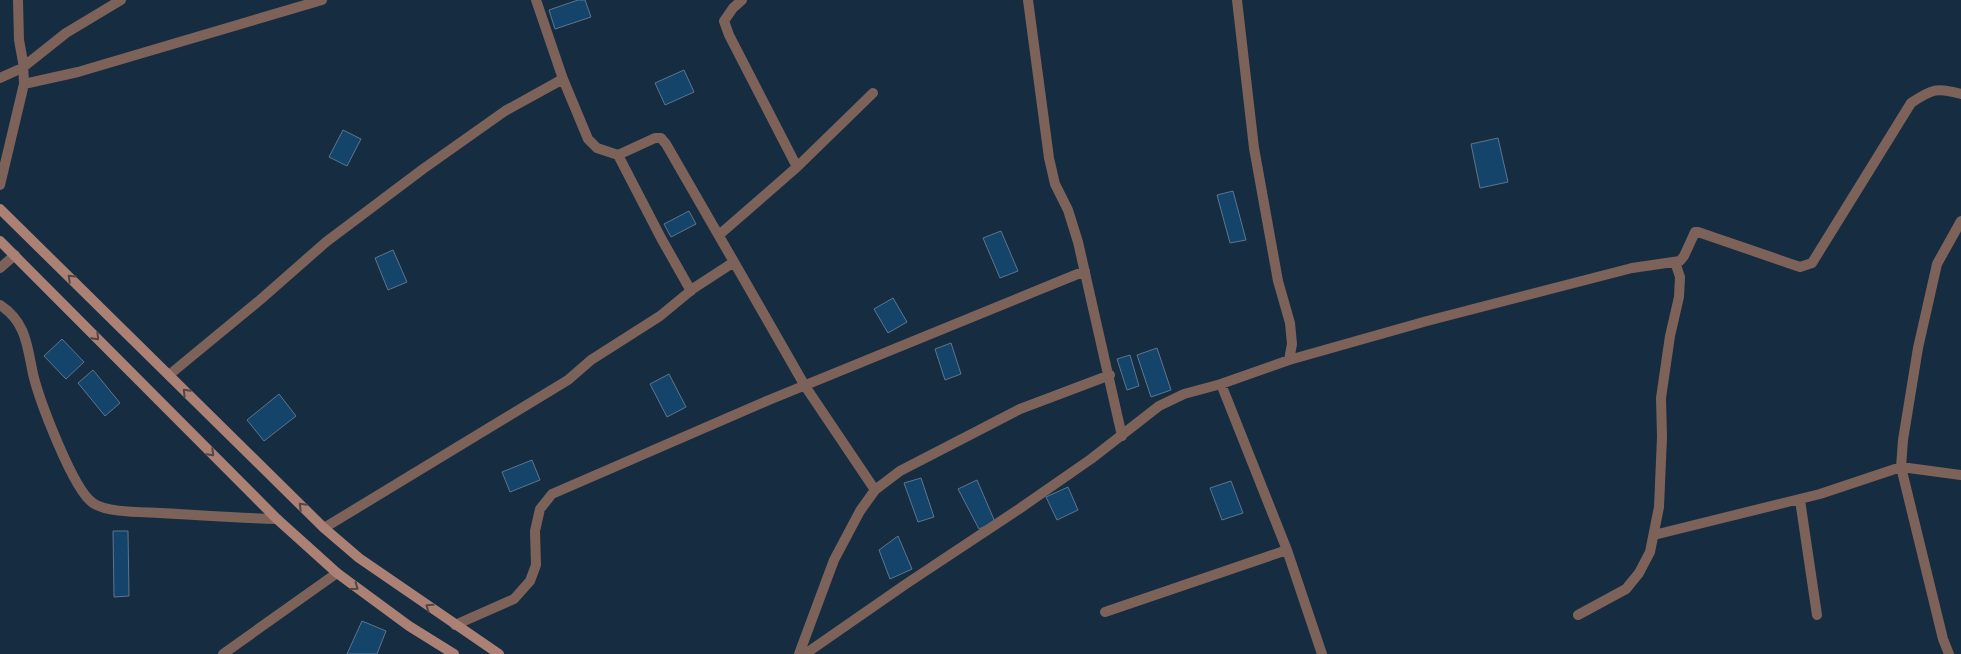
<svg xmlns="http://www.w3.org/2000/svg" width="1961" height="654" viewBox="0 0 1961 654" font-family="Figtree,sans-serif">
<rect width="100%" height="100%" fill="#162c40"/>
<path fill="#15446b" stroke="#5d758d" d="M578,0H585L591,17L555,29L549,10Z
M684,70L694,92L665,105L655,83Z
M343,130L361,139L347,166L329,157Z
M1498,138L1508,182L1480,188L1471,144Z
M1233,191L1246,240L1230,243L1217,195Z
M689,211L696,224L671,237L664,224Z
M1001,231L1018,271L1000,278L983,238Z
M393,250L407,282L388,290L375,258Z
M893,298L907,322L888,333L874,309Z
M62,339L84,362L66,379L44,356Z
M951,343L961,374L945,380L935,349Z
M1157,348L1171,390L1151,397L1137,355Z
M1130,355L1139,386L1127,390L1117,359Z
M93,370L120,403L105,416L78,383Z
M669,374L686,407L667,417L650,384Z
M279,394L296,416L264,441L247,420Z
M532,460L540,480L510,492L502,472Z
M921,478L934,517L918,522L904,483Z
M977,480L995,522L979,529L958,489Z
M1231,481L1243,513L1222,520L1210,488Z
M1068,487L1078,510L1057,520L1046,497Z
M113,531H128L129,596L114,597Z
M898,536L912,569L890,579L879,550Z
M362,621L386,631L377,654H347Z"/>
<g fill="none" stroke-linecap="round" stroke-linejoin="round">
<path stroke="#7d625a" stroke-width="10" d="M742,0L733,8L724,21L729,35L797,167
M1028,0L1049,158L1055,184L1068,210L1078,242L1122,436
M1237,0L1254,148L1278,281L1290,323L1292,344L1289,360
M0,78L22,68L66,33L121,0
M24,84L78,72L322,0
M618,155L661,238L691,291
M0,185L24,84L23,62L19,40L18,0
M719,235L797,167L873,93
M734,262L805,386L875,490
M0,268L15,255
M0,305C26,322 27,345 33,374C39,399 73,490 93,503C107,513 143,512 160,513C199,515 238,518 277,519
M169,375L260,300L326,242L423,169L505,111L563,79
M1221,384L1287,550L1322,654
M1800,500L1817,615
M324,528L568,380L591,360L660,316L694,288L734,262L666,144L661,138H655L618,155L597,148L588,139L563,79L536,0
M1654,535L1820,494L1901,467L1961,475
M1105,612L1287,550
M1578,615L1626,589L1639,573L1650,552L1659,507L1662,437L1661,398L1670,336L1679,297L1680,277L1675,262
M455,625L514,599L530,581L536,565L535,531L540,509L552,494L769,400L1085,271
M223,654L337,573
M799,654L834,560L860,511L875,490L900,471L1020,409L1110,375
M805,654L906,584L1022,507L1091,459L1159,406L1184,394L1221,384L1289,360L1427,321L1632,268L1680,261L1684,256L1695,232H1698L1800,267L1812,263L1911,103C1932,89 1937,87 1961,94
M1949,654L1943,639L1901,467L1903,440L1918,348L1937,264L1961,221"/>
<path stroke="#ac8175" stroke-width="10" d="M0,209L324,528L359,558L499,654
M0,241L277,519L337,573L409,626L454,654"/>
</g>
<defs><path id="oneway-chevron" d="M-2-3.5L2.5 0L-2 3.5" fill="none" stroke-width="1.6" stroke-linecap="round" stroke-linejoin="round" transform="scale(1.25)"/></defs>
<g stroke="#534545">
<use href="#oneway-chevron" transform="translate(71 278) rotate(-136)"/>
<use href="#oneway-chevron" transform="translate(96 337) rotate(45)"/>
<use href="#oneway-chevron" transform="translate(186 392) rotate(-135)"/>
<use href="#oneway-chevron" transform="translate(211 453) rotate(45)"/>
<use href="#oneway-chevron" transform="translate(302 506) rotate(-135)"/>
<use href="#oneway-chevron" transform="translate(355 587) rotate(36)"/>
<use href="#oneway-chevron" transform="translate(429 607) rotate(-145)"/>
</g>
</svg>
